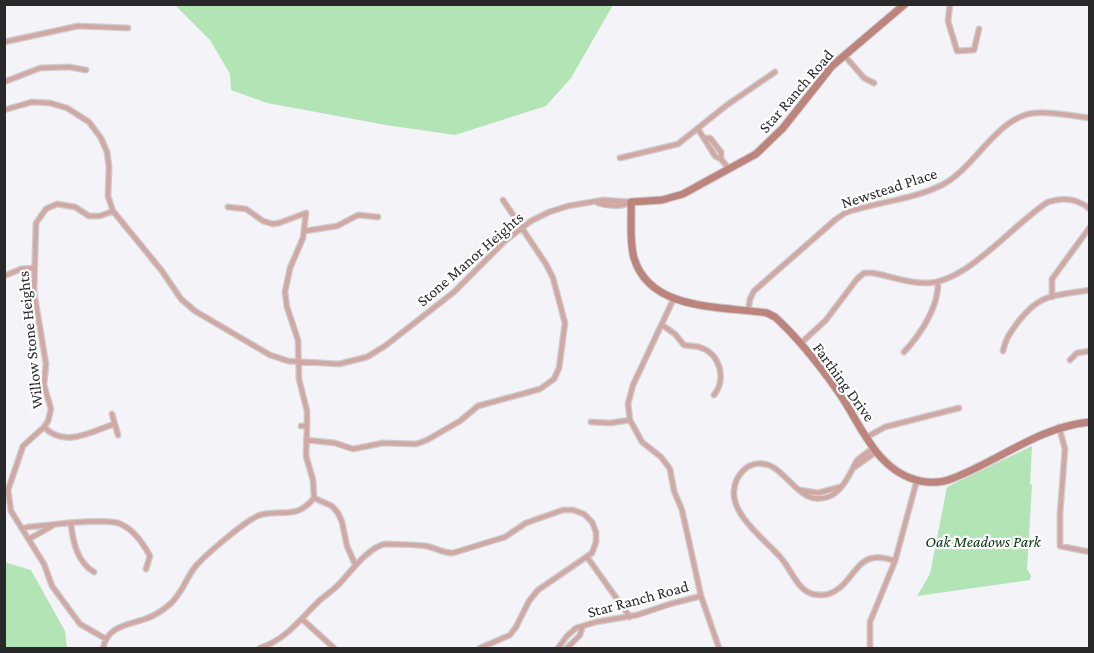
<svg xmlns="http://www.w3.org/2000/svg" width="1094" height="653" viewBox="0 0 1094 653" font-family="'Crimson Pro',serif">
<rect width="100%" height="100%" fill="#f3f3f8"/>
<path fill="#b3e4b5" d="M175,5H613L571,78L546,106L455,135L386,125L267,103L231,90L230,74L210,40Z
M1032,446L1030,484L1032,485L1027,569L1031,576L1030,580L917,596L930,574L947,487Z
M4,562L31,570L65,631L67,648H5Z"/>
<g fill="none" stroke-linecap="round" stroke-linejoin="round">
<g stroke="#cfcfd3" stroke-width="7">
<path id="street" d="M950,4L948,21L957,51L974,50L979,29
M4,42L78,26L128,28
M844,55L864,78L874,83
M4,82L40,68L69,67L86,70
M4,110L32,102L50,103L67,108L89,122L101,138L107,152L109,167L108,196L113,211L162,271L181,299L195,311L270,355L288,361L339,364L367,357L385,346L454,292L505,241L531,221L549,212L568,206L603,200L631,202
M698,129L715,156L721,159L729,169
M705,138H710L721,152V159
M620,158L678,144L727,105L775,72
M598,203C607,206 620,207 630,203
M228,207L246,209L263,221L273,224L279,223L306,213L303,238L290,268L285,292L287,307L298,340L299,379L307,411V426H301
M305,231L337,226L358,215L378,217
M4,276L21,269L34,268
M1052,297V279L1090,227
M674,298L633,385L628,404L630,420L642,442L661,457L670,469L674,491L682,510L701,596L719,648
M748,311L750,299L754,291L835,220L845,213C876,202 912,200 942,185C975,168 997,117 1034,113C1052,111 1072,116 1090,118
M662,325L675,334L684,345C689,346 694,346 699,347C720,353 727,379 714,395
M800,344L826,320L857,279L864,273H873C890,276 909,284 927,283C968,282 1013,224 1048,202C1063,197 1077,198 1090,209
M1003,351C1005,339 1011,332 1018,322C1041,292 1055,296 1090,290
M904,352C921,334 939,306 938,282
M1070,360L1077,353L1090,351
M112,414L118,435
M591,422L610,423L630,420
M307,426L306,456L313,480L314,498L332,506L338,513L342,522L347,546L355,564
M44,427C64,448 91,432 114,424
M1059,427L1065,449L1060,514V546L1090,552
M867,437L885,427L959,408
M306,440L335,443L353,449L383,443L416,444L427,440L460,421L478,406L540,389L554,379L559,368L565,323L553,278L546,264L503,200
M873,448C869,452 859,457 856,462C850,474 842,492 828,497C793,509 784,451 749,466C744,469 740,474 737,479C722,510 764,538 781,558C790,568 797,588 810,593C814,595 819,595 823,595C849,592 853,561 873,558C881,556 888,559 895,561
M855,467L876,452
M800,490L818,493L840,487
M71,524C73,542 77,562 94,572
M22,529L28,527C50,525 99,518 118,523C133,528 143,543 150,556L146,569
M29,539L52,526
M587,557L630,617
M302,619L334,648
M106,639L80,624L52,586L44,564L11,511L8,490L23,446L44,427L48,421L51,409L44,385L46,364L34,292L36,223L46,209L57,204L75,207L89,216H100L113,211
M103,648C108,626 127,625 145,619C154,616 162,611 169,605C182,594 185,580 195,567C204,556 247,519 260,515C283,509 296,520 314,498
M260,648C286,640 301,618 320,600C327,594 335,589 341,582C351,571 369,547 385,544C390,544 421,545 426,546C436,548 443,553 453,553L505,537L526,523L563,510H573L584,514L592,522L596,532V542L592,553L538,590L529,601L516,627L510,635L480,648
M558,648L567,636L576,628L596,622L637,615L670,604L701,596
M567,648L580,635L582,628
M870,648V622L895,561L917,480"/>
</g>
<g stroke="#cfcfd3" stroke-width="9">
<path id="secondary" d="M905,4L832,66L783,128L756,154L683,194L662,200L631,202C632,220 629,241 634,258C650,312 723,306 767,313L775,317C797,337 820,366 837,390C861,423 875,471 920,481C931,483 941,483 951,479C999,461 1038,427 1090,422"/>
</g>
<use href="#street" stroke="#d1a9a4" stroke-width="4.5"/>
<use href="#secondary" stroke="#bd847d" stroke-width="7"/>
</g>
<g text-anchor="middle" dominant-baseline="central" stroke-width="4.5" stroke-linejoin="round" paint-order="stroke">
<g font-size="16" fill="#29292b" stroke="#fff">
<text transform="translate(796 91) rotate(-49)">Star Ranch Road</text>
<text transform="translate(889 188) rotate(-18)">Newstead Place</text>
<text transform="translate(470 259) rotate(-41)">Stone Manor Heights</text>
<text transform="translate(30 340) rotate(-96)">Willow Stone Heights</text>
<text transform="translate(844 382) rotate(54)">Farthing Drive</text>
<text transform="translate(638 599) rotate(-15)">Star Ranch Road</text>
</g>
<g font-size="16" font-style="italic" fill="#04350e" stroke="#fff">
<text x="983" y="541">Oak Meadows Park</text>
</g>
</g>
<rect width="1094" height="653" fill="none" stroke="#29292b" stroke-width="12"/>
</svg>
